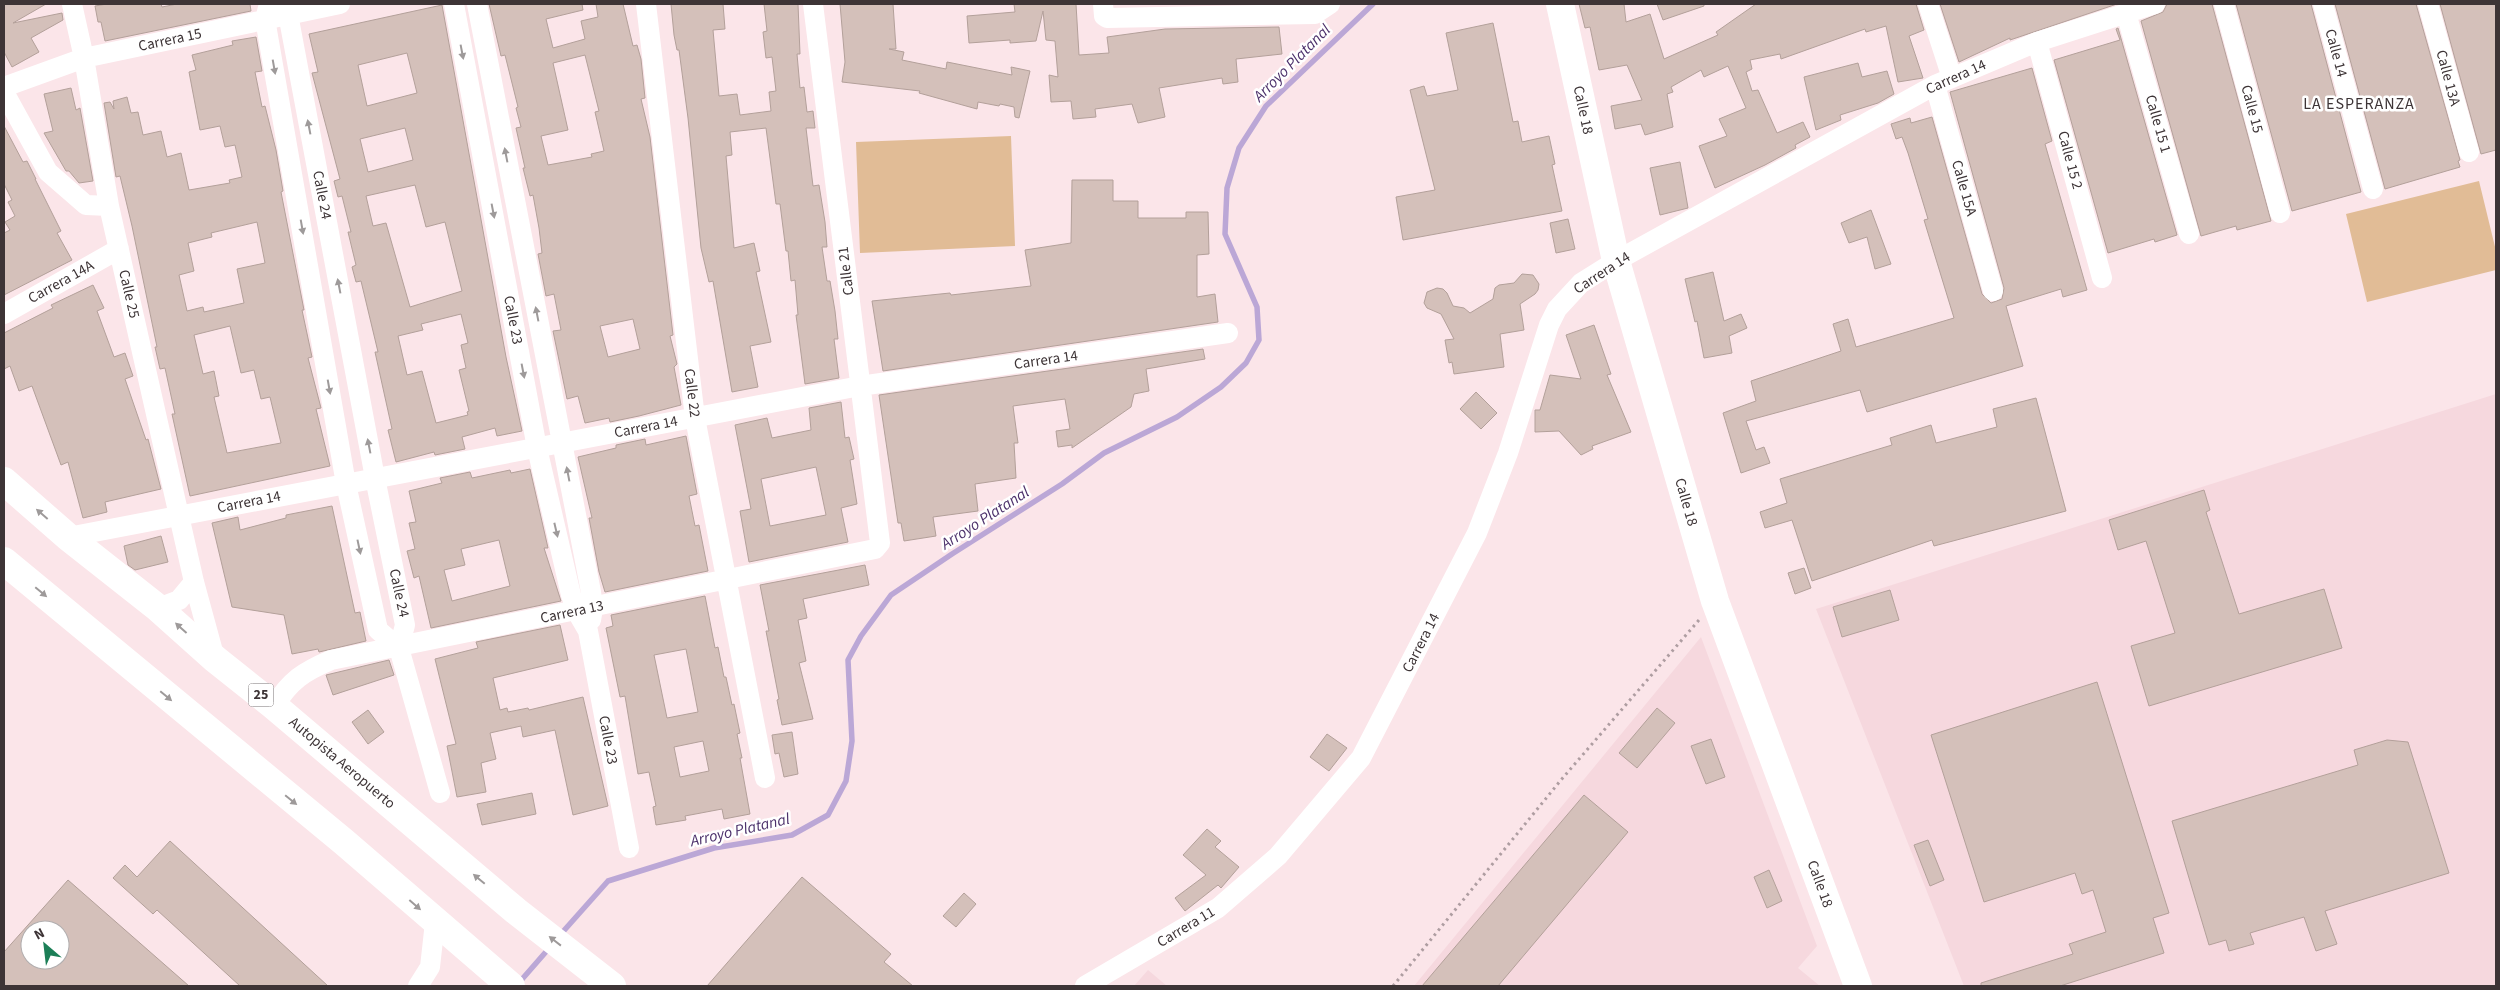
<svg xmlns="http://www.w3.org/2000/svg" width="2500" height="990" viewBox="0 0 2500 990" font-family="'Source Sans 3',sans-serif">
<rect width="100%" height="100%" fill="#fbe5e9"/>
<path fill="#f6d8de" d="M2496,394V986H1964L1816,609Z
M1701,637L1817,946L1798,968L1820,986H1414Z
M1148,970L1167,986H1134Z"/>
<path fill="#e1bc96" d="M1011,136L1015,246L860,253L856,142Z
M2479,181L2496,251V270L2367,302L2346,214Z"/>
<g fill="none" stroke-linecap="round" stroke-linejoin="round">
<path stroke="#bba7d6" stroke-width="5.5" d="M560,935L608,881L714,848L792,835L828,815L846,781L852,741L848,660L861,636L891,595L952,554L1062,484L1104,453L1177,417L1221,387L1246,363L1259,340L1257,307L1225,234L1227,188L1239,148L1266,106L1373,4
M517,985L551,946"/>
</g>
<path fill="#d4c0ba" stroke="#b3a09a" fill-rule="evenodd" d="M4,4H46L13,23L62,13L63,20L31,38L39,52L12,67L4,52Z
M107,4H161L162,7L177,4H250L251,11L105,41L101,22H98L95,6Z
M489,4H582L583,10L546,19L553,48L585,39L581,21L598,17L596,4H623L633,46L637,45L641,59L645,98L641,99L650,137L673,335L670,336L677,364L674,367L681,405L639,416L610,422L609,418L585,423L578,396L567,399L553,331L561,330L554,294L546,296L538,254L542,253L539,228L533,195L530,196L523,168H525L516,128L521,127L516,108L518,107L505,55L501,56ZM585,55L599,111L595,112L604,151L591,154L592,157L548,165L541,136L568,130L553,63ZM633,319L640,349L608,357L600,326Z
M671,4H723L725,29L713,30L719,96L737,94L740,115L771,111L769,92L776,91L772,57L766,58L763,32L767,31L764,4H798L800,54H797L800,88L804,87L807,112L813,111L815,128H806L813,186L819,185L825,222L827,247H822L827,281H830L835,311L838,339H834L839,378L805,384L796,315H798L795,280L791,281L788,251H786L780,204H776L766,128L730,132L732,155L726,156L734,248L754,243L760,271L756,272L771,342L750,346L758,387L732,392L713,281L709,282L701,248L688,118L679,50H677L674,35Z
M840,4H893L896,49H889L904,52L902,60L946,69L947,62L1012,75L1011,67L1030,71L1019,118L1015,117L1014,107L1000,104L999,106L978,102L977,109L919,93L920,91L842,82L845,62Z
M1014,4H1076L1079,55L1109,53L1107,37L1165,29L1279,27L1282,54L1236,59L1238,82L1223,84L1222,78L1159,88L1165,117L1138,123L1132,104L1095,109L1096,117L1073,119L1071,101L1051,102L1049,75L1058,77L1055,41L1046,40L1043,11L1036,41L1010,43V40L969,43L967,16L1015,12Z
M1579,4H1624L1626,22L1650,14L1664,59L1718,35L1716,32L1756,4H1916L1924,30L1909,36L1923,78L1898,82L1886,26L1866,32L1865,29L1781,59L1780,54L1750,60L1752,69L1746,72L1752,91L1758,90L1777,133L1803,122L1810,137L1795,145L1796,148L1765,165L1715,188L1699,146L1727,136L1719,119L1746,108L1728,66L1704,77L1701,70L1671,87L1673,92L1667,94L1673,127L1645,135L1641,124L1615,129L1611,106L1642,100L1627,65L1599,70L1590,27L1585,28Z
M1657,4H1704V6L1663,20Z
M1940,4H2117L2010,40V38L1959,62Z
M2167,4H2212L2271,221L2237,230L2236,226L2201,236L2141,21L2163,12Z
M2236,4H2311L2361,192L2292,211Z
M2335,4H2416L2460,160L2458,161L2460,167L2385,189Z
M2440,4H2496V150L2481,154Z
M442,5L506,357L522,431L497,436L495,428L462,437L465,449L435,455L434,452L396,462L388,430L392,429L375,352H378L361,281L356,282L352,267L356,265L348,232H351L342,196L338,197L334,181L340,179L312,73L318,72L309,34ZM407,53L417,93L367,106L358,65ZM405,128L413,160L368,172L360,139ZM415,185L426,227L445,222L462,291L410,307L386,223L373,226L366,196ZM461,314L468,343L461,345L466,368L459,370L469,411L467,412L468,415L436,423L422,371L407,375L398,336L423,330L421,324Z
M1493,23L1513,122L1518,121L1522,142L1549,136L1555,164L1552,165L1562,211L1403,240L1396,197L1435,190L1410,90L1424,86L1427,96L1458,90L1446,33Z
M2118,28L2177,235L2155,242L2154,239L2108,253L2054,60L2120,40L2116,29Z
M256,37L262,71L255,72L262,107L265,106L276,150L283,191L281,192L304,310H302L312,357L308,358L321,408L316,409L330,466L190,496L172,414H175L165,368L160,369L155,347H157L132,226L120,176L116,177L104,103L110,102L114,109L113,101L127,97L131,113L138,112L143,135L161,131L167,157L181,153L189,190L230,183L229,180L242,177L235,145L225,147L220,126L200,130L189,72L196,70L192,55L233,45L232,41ZM257,222L265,263L237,269L244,303L204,312L203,307L187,311L179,275L194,271L188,243L212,237L211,233ZM230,326L241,373L254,370L261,399L270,397L281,443L227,453L214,397L219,396L214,371L203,374L194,335Z
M1858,63L1862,77L1887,71L1894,94L1878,103L1840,115L1841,120L1816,130L1804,77Z
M2032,68L2052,141L2045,144L2087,290L2063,297L2061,289L2006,306L2023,366L1867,412L1860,390L1746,421L1756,450L1764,447L1770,463L1741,473L1723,413L1756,401L1751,381L1841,351L1833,324L1848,319L1856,347L1954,318L1924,220L1928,219L1908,153L1902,137L1896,139L1891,124L1910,118L1911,123L1932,117L1982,294L1991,303L2002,299L2004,288L1950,92Z
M71,88L76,110L80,108L93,181L79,183L69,171H66L44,133L53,131L44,94Z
M4,126L23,162L27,161L36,179H35L61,231L57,233L72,260L4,295V233L10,230L5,222L15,216L8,202L12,200L4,184Z
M1680,162L1688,208L1660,215L1650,168Z
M1072,180H1113V201H1138V218H1186V212H1208L1209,254L1197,255V297L1215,294L1218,322L883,371L872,301L950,293L951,295L1031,286L1025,250L1071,243Z
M1871,210L1891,264L1875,269L1867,237L1849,243L1841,223Z
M1568,219L1575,249L1556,253L1550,223Z
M1713,272L1724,321L1741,314L1747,328L1729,336L1732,353L1704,358L1697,321L1695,322L1685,279Z
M1522,274L1533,275L1539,284L1538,290L1535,294L1520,304L1524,330L1500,334L1504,367L1454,374L1452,362L1449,363L1445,340L1454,339L1441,314L1427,308L1424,303L1427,292L1437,288L1443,289L1447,293L1453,306L1464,308L1470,313L1493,299L1495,288L1499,285L1514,283Z
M93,285L104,308L97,311L114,357L125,353L133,376L125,379L146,440L148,439L161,489L105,502L107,512L83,518L68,462L61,465L32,386L19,391L10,366L4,369V333L53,308L51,305Z
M1594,325L1611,374L1607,375L1631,432L1592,446L1593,449L1581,455L1559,431L1535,432V410H1540L1550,375L1581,379L1566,335Z
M1203,349L1205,359L1146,369L1149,391L1134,394L1131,407L1072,448V445L1058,447L1056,431L1070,429L1065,399L1013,406L1018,443H1014L1016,478L975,484L978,511L933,517L936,536L904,541L901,523H898L879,395Z
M1476,392L1497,413L1481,429L1460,409Z
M2036,398L2066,511L1934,546L1932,540L1812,581L1792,520L1765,528L1760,512L1787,503L1780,479L1892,445L1890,438L1931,425L1936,443L1997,427L1993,409Z
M841,402L845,438L849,437L854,459L850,460L857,504L841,508L848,542L749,562L740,511L751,509L735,425L767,418L772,438L811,430L809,408ZM816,467L826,515L770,526L761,479Z
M686,436L697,494L689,496L695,526L699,525L708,571L605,592L599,572L589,518H592L578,457L616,448V445L645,439L646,445Z
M530,469L548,548H544L561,601L431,628L419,576L414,578L407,551L415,549L409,523L416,522L409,491L442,483L440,478L470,472L472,478L510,470L511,473ZM499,540L510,586L452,601L444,570L465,565L461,549Z
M2204,490L2210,510L2206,512L2239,614L2324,589L2342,648L2149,706L2131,646L2175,633L2146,541L2118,550L2109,520Z
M332,506L355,613L360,612L366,641L319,652L318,649L292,654L284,615L232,607L212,523L238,517L240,530L286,518V515Z
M161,536L168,562L135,570L128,565L124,546Z
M865,565L869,585L803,599L807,618L798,620L806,661L799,663L813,719L782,725L777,700L779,699L766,631H769L760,585Z
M1804,568L1811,588L1795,594L1788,573Z
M1890,590L1899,620L1842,637L1833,607Z
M705,596L715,648L718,647L724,677H726L732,705L734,704L740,733L737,734L742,758H740L750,814L724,819L722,809L685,816L686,820L656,825L653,807L656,806L649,772L638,774L625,696L620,697L606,628L613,626L611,615ZM686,649L698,712L667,718L654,655ZM703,741L709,771L680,777L674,747Z
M560,625L568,660L493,678L500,710L507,708L508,712L528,708L529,710L583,697L608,806L573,815L555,730L523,737L521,726L490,733L496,759L481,763L486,792L457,797L447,746L456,744L435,659L478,648L476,642Z
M389,660L394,675L333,695L326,675Z
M2097,682L2169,913L2153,918L2164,953L2060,986H1981V983L2073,954L2069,944L2106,932L2093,890L2082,894L2075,873L1984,902L1931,735Z
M1657,708L1675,723L1637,768L1619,753Z
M368,710L384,732L368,744L352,722Z
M792,732L798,774L784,777L779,753L775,754L772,735Z
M1327,734L1347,748L1329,771L1310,757Z
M1711,739L1725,777L1706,784L1691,746Z
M2387,740L2408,742L2449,873L2325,911L2337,944L2316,951L2304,917L2250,933L2254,944L2229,951L2226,940L2209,945L2172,821L2358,765L2354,750Z
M532,793L536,814L482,825L477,804Z
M1584,795L1628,832L1498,986H1422Z
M1207,829L1221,841L1215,847L1239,867L1221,888L1218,885L1185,911L1175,898L1206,875L1183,855Z
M1928,840L1944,880L1930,886L1914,845Z
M170,841L328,986H240L157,910L153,914L113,878L125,865L137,877Z
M1769,870L1782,901L1767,908L1754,877Z
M802,877L891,954L884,962L913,986H707Z
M68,880L189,986H4V952ZM30,930H60V960H30Z
M964,893L976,904L956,927L943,916Z"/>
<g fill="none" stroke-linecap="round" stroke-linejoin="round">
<path stroke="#ae9da1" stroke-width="3" stroke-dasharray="2.5 4" stroke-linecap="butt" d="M1393,986L1561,780L1699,620"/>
<path stroke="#fff" stroke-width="20" d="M72,4L84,58L109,206L194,582L215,659
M269,4L265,19L346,484L378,630L399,648
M282,4L288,14L375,478L405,625L399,648
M454,4L537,448L571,595L577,612L588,631L629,848
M477,4L591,592L593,608L591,620
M646,4L695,418L765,778
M1103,4L1104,16L1107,18L1315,14L1330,4
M1928,4L1952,78
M2224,4L2280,213
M2323,4L2373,189
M2428,4L2469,152
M2126,13L2189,234
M2037,42L2102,278
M1935,85L1993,291
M4,87L84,58L340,4
M4,92L48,172L86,205L109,206
M4,314L119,249
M68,537L860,386L1228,333
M158,608L179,600L194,582
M399,648L440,793
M274,706C291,680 303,672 331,660L875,549L880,543L813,4
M418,986L430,967L435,922
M1085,986L1218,908L1278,856L1361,758L1477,533L1508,453L1549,325L1557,309L1581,283L1616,261L1935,85L2037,42L2155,4"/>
<path stroke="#fff" stroke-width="28" d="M1560,4L1616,261L1715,601L1858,986"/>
<path stroke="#fff" stroke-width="28" d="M4,481L68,537L158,608L215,659L274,706L516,911L612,986
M4,561L344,842L511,986"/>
</g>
<defs><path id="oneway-solid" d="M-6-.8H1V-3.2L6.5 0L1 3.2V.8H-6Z" transform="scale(1.25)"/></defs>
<g fill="#9e9a9a">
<use href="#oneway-solid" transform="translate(462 52) rotate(79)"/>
<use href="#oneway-solid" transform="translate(274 67) rotate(80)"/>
<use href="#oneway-solid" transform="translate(309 127) rotate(-101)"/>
<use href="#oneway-solid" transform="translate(506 155) rotate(-101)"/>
<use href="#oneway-solid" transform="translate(493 211) rotate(79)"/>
<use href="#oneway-solid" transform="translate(302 227) rotate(80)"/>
<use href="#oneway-solid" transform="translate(339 286) rotate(-101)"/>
<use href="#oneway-solid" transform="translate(537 314) rotate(-101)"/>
<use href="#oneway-solid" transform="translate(523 371) rotate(79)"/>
<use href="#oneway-solid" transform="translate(329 387) rotate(80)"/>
<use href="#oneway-solid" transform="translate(369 446) rotate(-101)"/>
<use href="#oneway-solid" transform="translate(568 474) rotate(-101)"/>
<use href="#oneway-solid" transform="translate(42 514) rotate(-139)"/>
<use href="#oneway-solid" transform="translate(556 530) rotate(77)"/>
<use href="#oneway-solid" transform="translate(359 547) rotate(78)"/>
<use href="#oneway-solid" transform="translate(41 592) rotate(40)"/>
<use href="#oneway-solid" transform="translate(181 628) rotate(-138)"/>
<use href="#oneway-solid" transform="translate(166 696) rotate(40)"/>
<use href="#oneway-solid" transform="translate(291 800) rotate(39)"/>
<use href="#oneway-solid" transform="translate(479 879) rotate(-140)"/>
<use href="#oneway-solid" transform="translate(415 905) rotate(41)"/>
<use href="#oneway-solid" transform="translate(555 941) rotate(-142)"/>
</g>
<g text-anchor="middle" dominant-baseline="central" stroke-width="5" stroke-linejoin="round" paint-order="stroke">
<rect fill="#fff" stroke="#777172" stroke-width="1" x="248.5" y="683.5" width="25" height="23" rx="4"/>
<g font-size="14" font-weight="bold" fill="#3d3436">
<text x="261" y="695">25</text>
</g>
<g font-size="15" fill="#3d3436" stroke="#fff">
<text transform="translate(170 40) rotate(-12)">Carrera 15</text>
<text transform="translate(2336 53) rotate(75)">Calle 14</text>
<text transform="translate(1956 77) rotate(-24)">Carrera 14</text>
<text transform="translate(2448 78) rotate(75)">Calle 13A</text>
<text transform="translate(2252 109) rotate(75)">Calle 15</text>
<text transform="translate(1583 110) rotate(78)">Calle 18</text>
<text transform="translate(2158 124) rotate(74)">Calle 15 1</text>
<text transform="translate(2070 160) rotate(75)">Calle 15 2</text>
<text transform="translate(1964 188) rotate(74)">Calle 15A</text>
<text transform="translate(322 195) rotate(79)">Calle 24</text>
<text transform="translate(846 271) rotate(-97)">Calle 21</text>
<text transform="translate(1602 273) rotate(-33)">Carrera 14</text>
<text transform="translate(61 282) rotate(-29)">Carrera 14A</text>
<text transform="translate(129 294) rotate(77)">Calle 25</text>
<text transform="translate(513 320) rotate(79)">Calle 23</text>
<text transform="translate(1046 360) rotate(-8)">Carrera 14</text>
<text transform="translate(692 393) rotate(83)">Calle 22</text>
<text transform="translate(646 427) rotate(-11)">Carrera 14</text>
<text transform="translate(249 502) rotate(-11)">Carrera 14</text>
<text transform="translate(1686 502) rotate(74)">Calle 18</text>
<text transform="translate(399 593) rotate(78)">Calle 24</text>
<text transform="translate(572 612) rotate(-12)">Carrera 13</text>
<text transform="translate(1421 643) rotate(-63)">Carrera 14</text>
<text transform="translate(608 740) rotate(79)">Calle 23</text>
<text transform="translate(342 763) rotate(40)">Autopista Aeropuerto</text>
<text transform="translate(1820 884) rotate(70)">Calle 18</text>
<text transform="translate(1186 927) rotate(-31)">Carrera 11</text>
</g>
<g font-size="16" font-style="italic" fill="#4c316b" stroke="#fff">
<text transform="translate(1292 63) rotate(-45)">Arroyo Platanal</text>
<text transform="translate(985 518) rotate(-33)">Arroyo Platanal</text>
<text transform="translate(740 830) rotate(-13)">Arroyo Platanal</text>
</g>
<g font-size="16" letter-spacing="1" fill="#3d3436" stroke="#fff">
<text x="2359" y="104">LA ESPERANZA</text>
</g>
</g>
<rect width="2500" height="990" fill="none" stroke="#3d3436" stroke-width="10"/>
<g transform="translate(45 945) rotate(332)"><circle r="24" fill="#ffffff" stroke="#b1aeaf"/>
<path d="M0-4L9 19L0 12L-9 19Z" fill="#1c7f57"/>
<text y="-8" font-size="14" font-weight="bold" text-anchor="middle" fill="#3d3436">N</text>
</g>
</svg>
